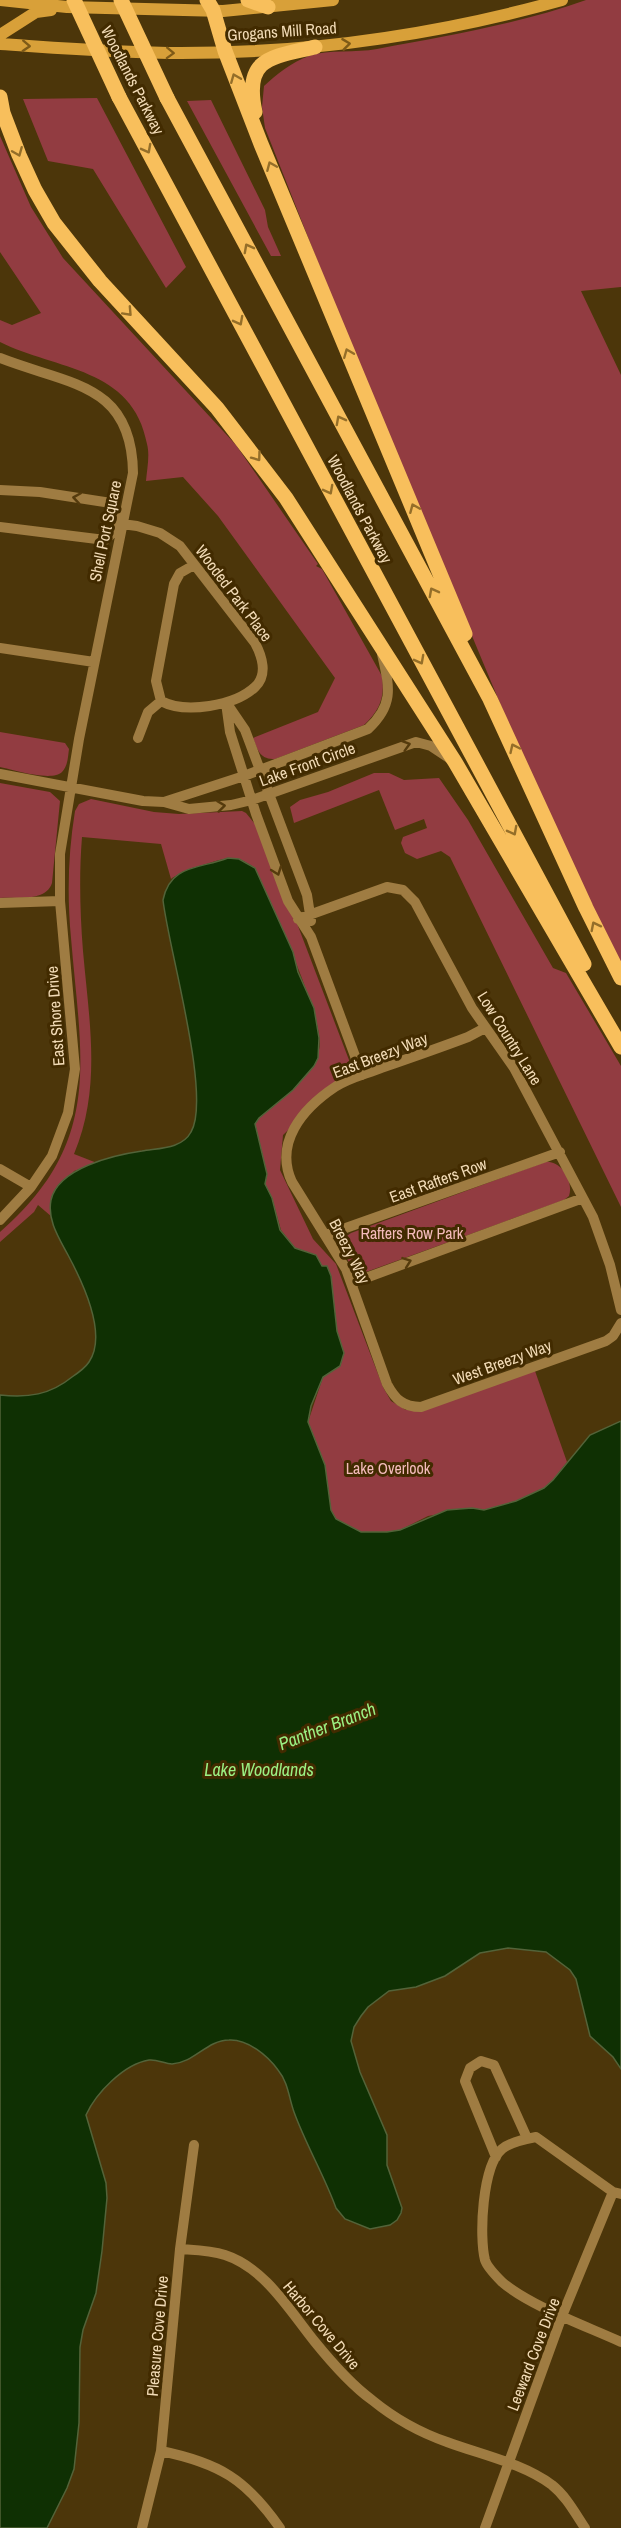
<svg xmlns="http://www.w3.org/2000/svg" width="621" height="2528" viewBox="0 0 621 2528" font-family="'Archivo Narrow',sans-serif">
<rect width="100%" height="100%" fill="#4c360a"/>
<path fill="#923c41" d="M586,0H621V287L581,291L621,375V966L519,749L341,321L265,128L262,107L264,86C277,74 292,62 309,56C329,49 356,53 377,49C447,36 519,24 586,0Z
M97,98L186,267L166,288L93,169L48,161L23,99Z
M211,100L265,210L268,227L281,256H271L187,101Z
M0,136L31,207L63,258L236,445L318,564L316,566L322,569L382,676C385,697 380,710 364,725L275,759C260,759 258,751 253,738L318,712L335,678L218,516L183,477L146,481C147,469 150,455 147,444C133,367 56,370 0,342V320L12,325L41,313L0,252Z
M0,732L65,743L69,749C68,756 68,766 62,772C52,782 14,770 0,767Z
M374,773H389L404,780L439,778L468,820L553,968L566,973L621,1066V1207L450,857L441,851L417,859L405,853L401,843L403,837L427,828L424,819L395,830L379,790L294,823L290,807L300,800L328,792Z
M0,783L50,792L60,801L52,883C46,902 17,897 0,898Z
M91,799L154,812L179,814L242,811L246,813L263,834L349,1060V1067L344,1076L283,1135L280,1170L313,1239L336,1264L383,1387L391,1401L406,1410L535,1371L567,1462L553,1480L544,1488L516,1501L484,1510L472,1508L428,1516L400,1530L387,1532H361L336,1519L331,1510L325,1465L308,1422L323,1377L340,1366L344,1353L337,1331L331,1276L322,1266L295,1248L281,1230L272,1198L265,1184L267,1174L255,1124L259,1118C282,1100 310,1079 319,1050C327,1022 269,900 255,868C248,863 239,857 229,858C219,859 177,873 171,879L161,844L82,837C79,875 80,913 83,951C89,1020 102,1088 74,1154L97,1163L74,1171L50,1211L52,1217L38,1205L34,1212L0,1242V1232C104,1141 81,1060 71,938C67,895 68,854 75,811L79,804Z
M545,1162C561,1160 574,1181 569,1196L564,1200L366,1272C351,1272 340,1252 344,1238L351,1233Z"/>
<path fill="#0f3003" stroke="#536339" stroke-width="1.5" d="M228,858L239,859L255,868L293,952L298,972L314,1008L319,1038L318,1058L314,1066L293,1090L259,1118L255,1124L267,1174L265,1184L272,1198L280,1230L295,1248L316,1255L322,1266H327L331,1276L337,1331L344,1353L340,1366L323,1377L311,1406L308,1422L325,1465L331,1510L336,1519L361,1532H387L400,1530L447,1510L472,1508L484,1510L516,1501L544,1488L553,1480L590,1435L621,1421V2069L613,2057L590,2036L576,1979L570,1970L546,1952L508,1948L480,1953L445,1976L416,1987L389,1991L368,2007L361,2016L354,2027L351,2041L360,2072L387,2135V2165L402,2208L401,2213L397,2220L390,2225L370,2229L345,2219L336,2208C324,2175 306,2145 294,2112C289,2098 288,2082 278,2070C268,2056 248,2039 229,2040C207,2040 194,2063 172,2064C165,2064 157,2059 149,2060C124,2064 96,2093 86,2115L106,2183L107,2198L102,2251L96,2293L83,2330L80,2347L79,2423L74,2469L67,2488L47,2528H0V1395C28,1398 50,1395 72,1377C78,1373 85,1368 89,1362C108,1334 82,1281 68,1255C59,1238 47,1220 51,1200C58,1168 114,1155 142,1151C159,1148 182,1149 191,1132C212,1096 168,947 163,900C170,864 200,869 228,858Z"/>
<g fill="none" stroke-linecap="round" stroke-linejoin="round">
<path stroke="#9f7c42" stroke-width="10" d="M0,358C68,385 132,382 133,473L79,739L60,854V901L75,1069L68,1113L52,1156L31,1187L0,1220
M0,490L40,492L111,503L122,524
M122,524L137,526L160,533L180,546L255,643C262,656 268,675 255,687C235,706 185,714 161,701L156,681L174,584L180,573L194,565
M0,527L105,540L122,524
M0,648L94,662
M226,703L230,732L256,814L288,901L311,937L362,1075
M228,705L245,730L307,895L311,921
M138,738L148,712L161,701
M0,774L143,801L164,802L189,809L231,805L252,800L416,742L431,746L449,758
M164,802L244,776L368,729C395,704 389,686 382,654
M0,903L60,901
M298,919L387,887L403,890L415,902L472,1008L514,1068L593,1217L610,1265L621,1310
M485,1028L468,1037C439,1048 410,1058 381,1068C366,1074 348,1078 335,1087C302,1109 274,1143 292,1182L346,1269L387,1384C395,1399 403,1407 421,1407L606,1341L613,1336L621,1323
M0,1169L31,1187
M326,1235L560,1152
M352,1283L583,1198
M496,2157L465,2081L470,2068L481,2061L494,2065L527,2138
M621,2194L613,2192L536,2137C525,2139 510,2142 502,2149C482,2166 479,2237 485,2260C487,2267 497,2277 502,2282C530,2306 586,2326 621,2342
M180,2249C195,2250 210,2250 225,2255C265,2268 290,2311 315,2342C332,2363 350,2384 372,2400C394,2418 421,2433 447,2442C482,2455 522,2463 552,2485C566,2496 575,2513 585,2528
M161,2451C219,2463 246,2479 280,2528
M142,2528L161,2451L180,2249L194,2145
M485,2528L562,2316L613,2192"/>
<path stroke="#d8a039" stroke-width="12" d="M0,0L67,7L223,11L333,0
M0,35L36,12L51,10
M0,44C60,48 121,53 181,53C311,53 437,35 562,0"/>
<path stroke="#f8bf5c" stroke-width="15" d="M207,0L213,10L225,51L261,144L465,634
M248,0L268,7
M0,97L3,113L19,155L35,190L54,223L100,281L217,408L286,498L455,762L621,1047
M119,97L584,964
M167,98L490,699L586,908L621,978
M255,112C243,57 272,57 315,47"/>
<path stroke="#f8bf5c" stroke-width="15" d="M74,0L119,97
M121,0L167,98"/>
</g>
<defs><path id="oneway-chevron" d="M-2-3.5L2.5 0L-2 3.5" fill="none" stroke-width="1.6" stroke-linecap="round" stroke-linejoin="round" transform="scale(1.5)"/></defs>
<g stroke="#7e5a17">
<use href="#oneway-chevron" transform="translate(346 44) rotate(-7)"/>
<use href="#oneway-chevron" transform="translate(26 46) rotate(3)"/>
<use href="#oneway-chevron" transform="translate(170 53) rotate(2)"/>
</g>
<g stroke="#946e29">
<use href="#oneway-chevron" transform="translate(235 78) rotate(-112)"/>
<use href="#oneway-chevron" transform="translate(147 149) rotate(62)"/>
<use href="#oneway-chevron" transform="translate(18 152) rotate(68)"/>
<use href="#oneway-chevron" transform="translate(271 166) rotate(-113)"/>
<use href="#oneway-chevron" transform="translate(248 248) rotate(-118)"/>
<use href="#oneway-chevron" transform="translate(128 312) rotate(47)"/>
<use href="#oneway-chevron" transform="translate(239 321) rotate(62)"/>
<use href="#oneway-chevron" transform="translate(348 353) rotate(-112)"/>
<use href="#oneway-chevron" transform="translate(340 420) rotate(-118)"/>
<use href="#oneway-chevron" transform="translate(257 457) rotate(54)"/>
<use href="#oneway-chevron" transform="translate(329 490) rotate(62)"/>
<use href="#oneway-chevron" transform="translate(414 508) rotate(-113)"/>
<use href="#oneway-chevron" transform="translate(433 592) rotate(-118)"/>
<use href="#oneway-chevron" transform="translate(420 660) rotate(62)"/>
<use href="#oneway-chevron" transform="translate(514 748) rotate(-115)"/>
<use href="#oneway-chevron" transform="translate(513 831) rotate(62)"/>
<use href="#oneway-chevron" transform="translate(595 926) rotate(-117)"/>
</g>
<g stroke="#553b0d">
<use href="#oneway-chevron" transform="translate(77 498) rotate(-171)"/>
<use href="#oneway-chevron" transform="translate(406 745) rotate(-16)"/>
<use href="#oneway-chevron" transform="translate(221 806) rotate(-7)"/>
<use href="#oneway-chevron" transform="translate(277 871) rotate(70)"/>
<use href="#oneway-chevron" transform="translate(407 1262) rotate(-20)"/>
</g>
<g text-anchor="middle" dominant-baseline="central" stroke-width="6" stroke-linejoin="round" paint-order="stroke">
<g font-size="16" fill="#f2dbb6" stroke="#422b00">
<text transform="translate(282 31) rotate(-4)">Grogans Mill Road</text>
<text transform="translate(133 80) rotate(63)">Woodlands Parkway</text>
<text transform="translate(360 509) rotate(62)">Woodlands Parkway</text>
<text transform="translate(105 531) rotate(-78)">Shell Port Square</text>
<text transform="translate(234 593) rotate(53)">Wooded Park Place</text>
<text transform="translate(307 764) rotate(-20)">Lake Front Circle</text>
<text transform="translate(55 1016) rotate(-94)">East Shore Drive</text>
<text transform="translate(510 1038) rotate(58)">Low Country Lane</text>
<text transform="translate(380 1055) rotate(-21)">East Breezy Way</text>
<text transform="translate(438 1180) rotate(-20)">East Rafters Row</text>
<text transform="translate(350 1251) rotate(63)">Breezy Way</text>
<text transform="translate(502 1362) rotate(-20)">West Breezy Way</text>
<text transform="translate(322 2325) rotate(50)">Harbor Cove Drive</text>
<text transform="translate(157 2336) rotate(-85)">Pleasure Cove Drive</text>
<text transform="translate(533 2354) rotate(-69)">Leeward Cove Drive</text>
</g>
<g font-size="16" fill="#f4bbbb" stroke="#422b00">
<text x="412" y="1233">Rafters Row Park</text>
<text x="388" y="1468">Lake Overlook</text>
</g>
<g font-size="18" font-style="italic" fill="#9bf083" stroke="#422b00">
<text transform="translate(327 1726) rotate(-21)">Panther Branch</text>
<text x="259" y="1769">Lake Woodlands</text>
</g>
</g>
</svg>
